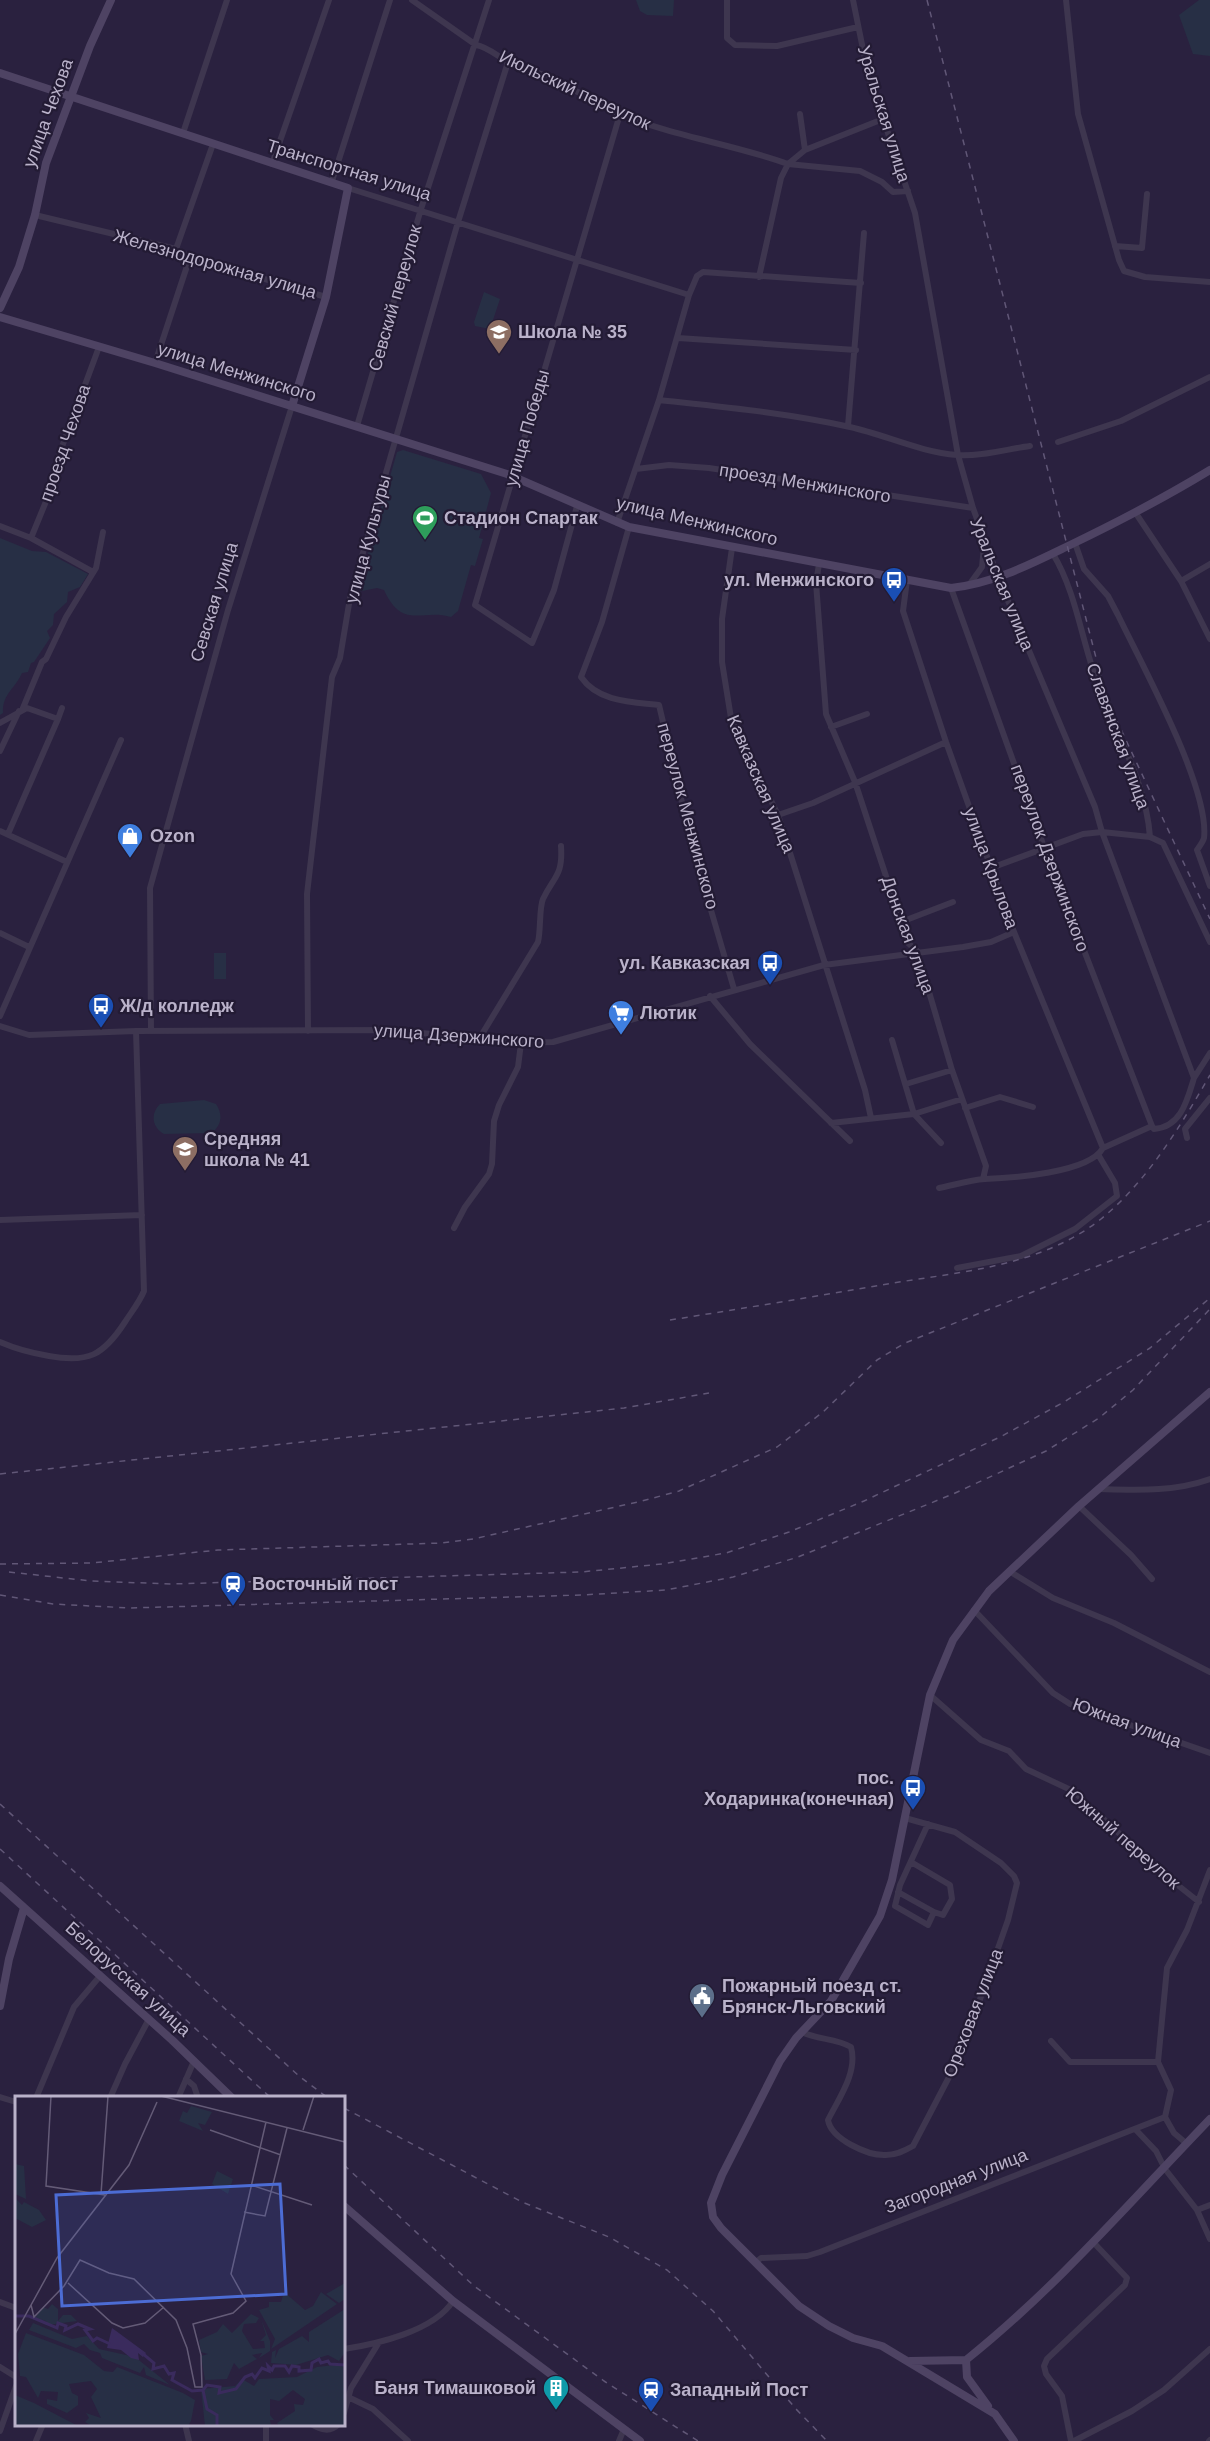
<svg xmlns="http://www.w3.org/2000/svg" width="1210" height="2441" viewBox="0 0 1210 2441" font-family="Arial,sans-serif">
<rect width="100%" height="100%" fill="#2a213f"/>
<path fill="#272f45" d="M636,0H674L673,16L647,15L640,11Z
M1199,0H1210V56L1193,54L1179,15Z
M484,292L500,299L490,329L475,326L474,322Z
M403,450L481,474L491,493L479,538L483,539L475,566L471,565L458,611L451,617C422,608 403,631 384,590L377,588L357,592L397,452Z
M0,538L32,551L46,552L88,574L80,587L68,592L67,602L54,614L53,625L47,631L50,638L34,662L31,663L28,672L22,673C15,689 2,694 3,713L0,715Z
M214,953H226V979H214Z
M204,1100L216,1104C223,1114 222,1126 211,1133L164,1134C152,1127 150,1114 160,1104Z"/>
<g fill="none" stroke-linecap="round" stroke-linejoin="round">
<path stroke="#3e364f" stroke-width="6" d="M412,0L476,45C488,47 497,56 508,62C522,69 537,71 551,78C575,89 596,104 620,114C675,137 733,144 788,164L805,150L883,119
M727,0V38L735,45L777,46L858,27
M853,0L868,74L915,213L958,455L973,508L998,577L1095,807L1102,832L1194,1078C1187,1101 1181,1127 1154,1129L1152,1126
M1066,0L1078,114L1119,260L1124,271L1145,277L1210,282
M800,114L805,150
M183,133L227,0
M272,164L329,0
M332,181L390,0
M348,188L689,295
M35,215L176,249L190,257L326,297
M1115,246L1142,248L1147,194
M176,249L213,144
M759,277L781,178L788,164L860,171L882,182L893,192L908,191
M678,338L856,350
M155,363L190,257
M659,400C723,407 787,413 850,427C886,435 920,452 957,455C980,457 1007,449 1030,446
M357,426L421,209L489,0
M848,426L864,233
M1058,442L1121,421L1210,377
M636,469L669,465L709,468L973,508
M577,506L554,590L532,643L475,605L620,114
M1135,512L1181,581L1210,639
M617,523L659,400L689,295L697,276L703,272L861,283
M0,526L31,538L93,572
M629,527L602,622L581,677C598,702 632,702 659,705L692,845L734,989
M31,538L56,477L60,452L99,347
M1075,543L1084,569L1108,596L1118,615C1141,663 1210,788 1204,838C1203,842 1199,847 1197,850L1210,886
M732,548L722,619V662L731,718L778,815L865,1090L871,1118
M1053,554C1075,590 1081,636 1095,676C1113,729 1146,780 1150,837L1163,843L1210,942
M819,564L816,583L826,714L855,782L908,943L917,951L952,1070L986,1166L983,1179
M907,580L903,611L946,742L1014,932L1103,1148
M1181,581L1210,564
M969,585L982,567L984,546
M951,588L1044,847L1152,1126
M23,708L42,662L46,659L66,617L96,568L103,532
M0,723L27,708L58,719L62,708
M831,727L867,714
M0,751L19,711
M778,815L813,803L946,742
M0,831L67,862
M8,834L58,719
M991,868L1083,834L1102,832L1150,837
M901,922L953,902
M0,933L29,947
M710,996L750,1044L850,1141
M0,1016L121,740
M0,1026L29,1035L136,1031L392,1030L521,1043L553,1042L824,965L963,947L991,942L1014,932
M151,1031L150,888L228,610L292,406
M308,1031L307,894L332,677L340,658L350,598L458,222L508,62
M479,1039L538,942C541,930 539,908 543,899C554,876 563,876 561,846
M892,1040L914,1114L941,1143
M1194,1078L1210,1053
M906,1084L952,1070
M965,1108L1000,1097L1033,1107
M831,1123L914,1114L962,1099
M1187,1138L1185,1129L1210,1098
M939,1188C954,1185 970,1180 985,1179C1012,1178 1089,1173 1103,1148L1152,1126
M0,1220L142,1215
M454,1228L465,1207L489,1174L492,1164L494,1121L499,1105L518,1067L521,1043
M957,1268L1021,1256L1075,1229L1117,1196L1115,1183L1099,1156
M0,1342C16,1349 31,1353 49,1356C88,1363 103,1356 125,1322C132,1311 139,1303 144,1291L136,1031
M1098,1489C1137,1490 1174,1492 1210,1479
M1079,1506L1131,1555L1152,1579
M1009,1571L1053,1598L1114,1623L1210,1672
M974,1610L1053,1693L1070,1704L1210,1753
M930,1695L981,1740L1009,1751L1026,1769L1073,1791L1160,1871L1199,1902
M911,1862L950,1885L952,1899L943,1915L934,1912L928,1925L895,1906L900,1885L928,1824
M898,1892L934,1912
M802,2032C818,2040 835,2038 851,2047C858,2072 839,2098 828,2120C831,2139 868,2156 886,2155C896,2155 904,2151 913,2146L960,2056L1008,1920L1017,1883L1014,1876L1001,1863L955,1832L905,1818
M1051,2041L1070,2062H1158
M186,2079L194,2086L198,2098
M0,2097L16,2102
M36,2098L74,2007L100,1976
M110,2098L125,2064L149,2019
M178,2098L194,2061
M1136,2130L1156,2151L1165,2169L1197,2210L1210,2239
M1187,2144L1174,2133L1165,2117L1171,2090L1158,2062L1167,1968L1187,1930L1210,1870
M1197,2210L1210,2205
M756,2262L761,2258L807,2256L820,2252L1165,2117
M0,2302L16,2308
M344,2349C377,2344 434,2331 453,2301
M0,2367L16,2377
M348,2397L373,2409L408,2441
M344,2413L351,2388L378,2344
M185,2424L189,2441
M266,2424V2441
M311,2424C321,2430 330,2433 339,2424
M0,2431L16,2386
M36,2441L43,2424
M619,2441L624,2429
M1071,2441L1062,2396L1046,2374L1044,2366L1047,2359L1125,2285L1127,2278L1094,2243
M1074,2441L1132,2411L1164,2390L1210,2349
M1209,2441L1210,2440"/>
<path stroke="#4e4363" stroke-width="8" d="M0,73L348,188L326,297L292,406
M0,308L19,267L35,215L46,163L90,46L111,0
M0,317L155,363L507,474L629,527L951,588C992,584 1031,564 1068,546C1116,523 1164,498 1210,470
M0,1886L172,2040L232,2098
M0,2006L9,1959L24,1908
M344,2206L453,2301L640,2441
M966,2360C1056,2288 1130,2202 1210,2119
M966,2360L967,2377L988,2406
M910,2361L966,2360
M1014,2441L995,2414L882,2346L853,2338L829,2326L799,2306L721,2228L713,2217L711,2203L722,2175L780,2061L796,2038L831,2001L880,1916L892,1880L930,1695L953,1640L989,1591L1079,1506L1210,1392"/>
<path stroke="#615777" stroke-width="1.5" stroke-dasharray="6 6" stroke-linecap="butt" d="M927,0L1103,685L1117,721L1210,919
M670,1320C740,1309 811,1297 881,1285C956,1272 1039,1268 1101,1219C1147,1182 1181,1125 1210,1075
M0,1474L624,1408L709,1393
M0,1564L91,1563L218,1550L442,1543L473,1539L642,1501L679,1491L777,1447L823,1412L877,1360L905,1343L1210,1221
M9,1572L91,1581L171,1584L581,1572L662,1564L726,1553L789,1532L864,1501L1002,1436L1064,1402L1150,1348L1210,1298
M0,1595L53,1604L130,1608L582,1595L666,1590L733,1577L798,1557L953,1494L1046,1451L1099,1418L1133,1390L1210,1309
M0,1804L299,2076L328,2098
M0,1849L271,2098
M344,2108L522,2202L609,2237L667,2270L713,2311L796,2409L827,2441
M344,2165L474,2286L604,2381L698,2441"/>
</g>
<defs>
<g id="school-pin" transform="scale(1.35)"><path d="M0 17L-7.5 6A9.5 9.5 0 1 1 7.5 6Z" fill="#8d6e63" stroke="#231b34"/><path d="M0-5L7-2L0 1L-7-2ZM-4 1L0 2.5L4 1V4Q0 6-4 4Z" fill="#fff"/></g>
<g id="stadium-pin" transform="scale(1.35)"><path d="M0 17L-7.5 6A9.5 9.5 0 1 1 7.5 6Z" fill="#2e9e5b" stroke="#231b34"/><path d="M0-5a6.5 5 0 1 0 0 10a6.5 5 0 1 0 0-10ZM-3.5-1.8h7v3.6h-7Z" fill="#fff"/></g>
<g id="bus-pin" transform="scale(1.35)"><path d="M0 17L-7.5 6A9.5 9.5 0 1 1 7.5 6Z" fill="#1a4fb4" stroke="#231b34"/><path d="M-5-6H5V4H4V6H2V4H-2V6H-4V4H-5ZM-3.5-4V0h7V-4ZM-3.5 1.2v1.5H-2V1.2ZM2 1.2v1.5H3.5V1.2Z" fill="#fff"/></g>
<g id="shop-pin" transform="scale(1.35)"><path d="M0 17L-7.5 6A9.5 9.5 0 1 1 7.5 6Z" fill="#3f7fe0" stroke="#231b34"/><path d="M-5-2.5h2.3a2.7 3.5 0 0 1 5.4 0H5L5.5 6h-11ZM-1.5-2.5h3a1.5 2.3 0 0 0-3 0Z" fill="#fff"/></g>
<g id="supermarket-pin" transform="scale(1.35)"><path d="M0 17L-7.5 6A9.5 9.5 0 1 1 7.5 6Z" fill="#3f7fe0" stroke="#231b34"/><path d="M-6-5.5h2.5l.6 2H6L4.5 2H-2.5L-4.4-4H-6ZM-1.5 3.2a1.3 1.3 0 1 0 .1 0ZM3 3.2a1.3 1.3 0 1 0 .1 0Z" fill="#fff"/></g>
<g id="station-pin" transform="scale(1.35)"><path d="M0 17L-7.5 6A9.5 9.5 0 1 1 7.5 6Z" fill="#1a4fb4" stroke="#231b34"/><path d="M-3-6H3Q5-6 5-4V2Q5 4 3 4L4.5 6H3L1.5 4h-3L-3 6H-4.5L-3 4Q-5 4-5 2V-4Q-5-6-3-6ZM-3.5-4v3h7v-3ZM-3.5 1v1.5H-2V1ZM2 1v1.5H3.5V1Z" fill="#fff"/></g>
<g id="civic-pin" transform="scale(1.35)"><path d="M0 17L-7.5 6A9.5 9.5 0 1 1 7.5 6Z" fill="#5c6f8a" stroke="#231b34"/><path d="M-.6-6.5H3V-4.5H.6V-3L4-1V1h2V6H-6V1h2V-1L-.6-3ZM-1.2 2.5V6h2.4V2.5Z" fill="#fff"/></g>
<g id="building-pin" transform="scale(1.35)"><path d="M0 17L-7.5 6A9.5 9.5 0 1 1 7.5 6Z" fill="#0f9aa8" stroke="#231b34"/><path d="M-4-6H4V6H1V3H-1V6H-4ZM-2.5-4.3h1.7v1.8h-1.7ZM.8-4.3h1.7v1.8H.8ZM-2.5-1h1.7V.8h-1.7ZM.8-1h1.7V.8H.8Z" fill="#fff"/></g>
</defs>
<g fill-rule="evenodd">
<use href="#school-pin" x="499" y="332"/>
<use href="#stadium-pin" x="425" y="518"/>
<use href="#bus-pin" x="894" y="580"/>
<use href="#shop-pin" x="130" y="836"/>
<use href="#bus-pin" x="770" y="963"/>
<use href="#bus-pin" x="101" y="1006"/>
<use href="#supermarket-pin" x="621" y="1013"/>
<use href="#school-pin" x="185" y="1149"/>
<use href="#station-pin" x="233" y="1584"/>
<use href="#bus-pin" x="913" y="1788"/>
<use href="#civic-pin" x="702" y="1996"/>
<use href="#building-pin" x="556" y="2388"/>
<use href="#station-pin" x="651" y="2390"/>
</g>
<g text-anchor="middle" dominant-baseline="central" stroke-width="4.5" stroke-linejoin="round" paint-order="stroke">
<g font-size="18" fill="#bab2ca" stroke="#231b34">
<text transform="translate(575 90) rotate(25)">Июльский переулок</text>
<text transform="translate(48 113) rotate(-70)">улица Чехова</text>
<text transform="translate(884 114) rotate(73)">Уральская улица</text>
<text transform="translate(349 170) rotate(17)">Транспортная улица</text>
<text transform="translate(215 264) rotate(16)">Железнодорожная улица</text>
<text transform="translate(395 298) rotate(-74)">Севский переулок</text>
<text transform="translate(237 372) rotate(17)">улица Менжинского</text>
<text transform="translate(527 428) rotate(-74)">улица Победы</text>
<text transform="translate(65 443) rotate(-71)">проезд Чехова</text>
<text transform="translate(805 483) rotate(9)">проезд Менжинского</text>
<text transform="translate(697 521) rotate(13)">улица Менжинского</text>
<text transform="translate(368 539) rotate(-75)">улица Культуры</text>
<text transform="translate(1002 584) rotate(68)">Уральская улица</text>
<text transform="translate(214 602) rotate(-73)">Севская улица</text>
<text transform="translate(1118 736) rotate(70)">Славянская улица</text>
<text transform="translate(761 784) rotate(67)">Кавказская улица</text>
<text transform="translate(688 816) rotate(75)">переулок Менжинского</text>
<text transform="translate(1050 858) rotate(70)">переулок Дзержинского</text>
<text transform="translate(991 868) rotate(70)">улица Крылова</text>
<text transform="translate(908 935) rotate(70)">Донская улица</text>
<text transform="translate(459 1036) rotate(4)">улица Дзержинского</text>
<text transform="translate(1127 1723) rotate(20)">Южная улица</text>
<text transform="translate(1123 1838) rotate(41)">Южный переулок</text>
<text transform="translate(128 1979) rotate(42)">Белорусская улица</text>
<text transform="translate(973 2013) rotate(-69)">Ореховая улица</text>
<text transform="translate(956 2181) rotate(-21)">Загородная улица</text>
</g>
<g font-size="18" font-weight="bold" fill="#bab2ca" stroke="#231b34" text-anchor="start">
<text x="518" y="332">Школа № 35</text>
<text x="444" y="518">Стадион Спартак</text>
<text x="874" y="580" text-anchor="end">ул. Менжинского</text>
<text x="150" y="836">Ozon</text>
<text x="750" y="963" text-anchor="end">ул. Кавказская</text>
<text x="120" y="1006">Ж/д колледж</text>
<text x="640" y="1013">Лютик</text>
<text x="204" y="1139">Средняя<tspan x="204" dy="21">школа № 41</tspan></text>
<text x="252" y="1584">Восточный пост</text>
<text x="894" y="1778" text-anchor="end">пос.<tspan x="894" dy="21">Ходаринка(конечная)</tspan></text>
<text x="722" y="1986">Пожарный поезд ст.<tspan x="722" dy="21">Брянск-Льговский</tspan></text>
<text x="536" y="2388" text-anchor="end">Баня Тимашковой</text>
<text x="670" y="2390">Западный Пост</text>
</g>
</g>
<g transform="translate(15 2096)">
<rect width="330" height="330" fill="#2a213f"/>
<path d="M176,10L197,16L190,29L183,27L188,35L164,25L168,15L172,17ZM0,68L9,70L11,103L0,98ZM202,75L218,83L213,98L197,88ZM0,102L7,109L9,106L24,114L31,124L17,131L0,122ZM330,187V203L324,207L311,198ZM269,196L290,214L298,210L306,196L322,208L256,253L260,243L244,214L254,211V206H266ZM37,208L43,213V225L48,219H56L62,225L32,229L31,225L19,223L28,211L33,213ZM330,213V256L324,265L313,259L281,269L256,267L257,256L261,254L260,262L264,253L287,240L294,246V236ZM236,218L244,222L241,227L229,228L227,235L238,253L250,252L249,245H245L251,239L246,223L255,245V255L244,262L247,257L237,259L242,263L224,273L219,267L212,283L190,284L186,260L193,258L186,256L184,244L202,236L208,228L217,237ZM18,227L57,243L72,240L84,253L120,261L155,289L131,279L129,271L125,277L87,262L85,257L75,254L69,248L61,252L14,234ZM11,237L69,259L89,275L98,276L102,271L168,297L180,304L176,325L173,330H77L70,326L74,322L71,317L86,322L76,301L82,293L76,285L54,288L57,297L63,300V309L52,317L32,308V303L42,305L43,296L26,295L23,302L11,281L5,280L3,258ZM328,268L330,330H264L262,327L280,315L279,308L288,309L290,303L278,294L264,305L255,303V319L259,324H255L256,330H190L186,293L220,290L227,283L239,290L244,283L282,281L302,271ZM0,299L19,307L63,330H0Z" fill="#272f45"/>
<path d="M97,232L131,257L128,261L123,257L124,264L116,262L106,254L92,252Z" fill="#3a2b5d"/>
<path fill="none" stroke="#3a2b5d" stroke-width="3" d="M0,220H14L42,232L43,227L51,230L50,234L63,228L75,233L70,234L78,245L82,242L95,248M127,257L139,267L138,273L149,270L154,278L159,277L157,284L177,295L188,294L192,289L205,291L204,297L221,293L230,281L237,278L240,282L247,272L254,275L253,270L257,274L259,270H270L274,276L277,270L284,271V275L296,274L297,267L304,263L306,267L313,265L315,268L330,269M188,294L192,313L202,319V330"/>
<path fill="none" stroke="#645b77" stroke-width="1.5" d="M36,0L31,90L90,99M146,0L330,46M195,34L266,59M288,34L299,0M236,89L297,109M86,98L93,0M229,116L250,120L272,32M53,187L97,227L108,232L130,227L149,211M16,209L19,221L49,190L65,164L94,177L119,183L161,224L172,252L180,291H187L186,259L178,228L218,217L231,205L216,178L251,26M0,238L42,162L114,69L142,6"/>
<path fill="#4c6cd4" fill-opacity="0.15" stroke="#4c6cd4" stroke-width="3" d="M265,88L271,198L47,210L41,99Z"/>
<rect width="330" height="330" fill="none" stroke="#bab2ca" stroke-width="3"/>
</g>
</svg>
